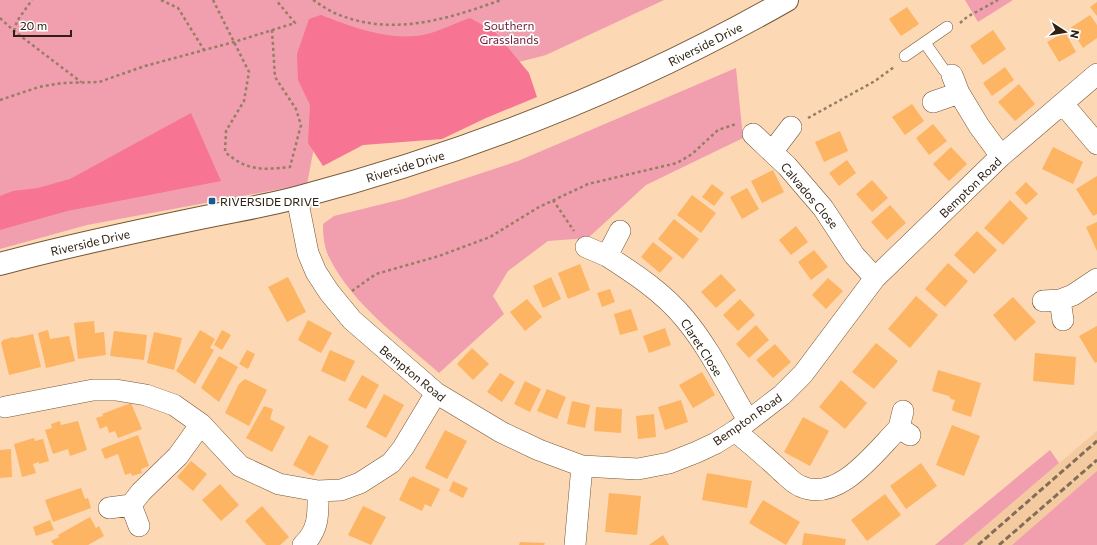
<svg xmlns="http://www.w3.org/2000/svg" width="1097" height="545" viewBox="0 0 1097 545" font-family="Commissioner,sans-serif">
<rect width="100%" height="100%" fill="#fcd8b4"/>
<path fill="#f4cba1" d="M1097,431V471L1012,545H963Z"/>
<path fill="#f19eae" d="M0,0H664L546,55L511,64L332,53L307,184L87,225L0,249Z
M965,0H1013L978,22Z
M736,68L743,138L646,185L588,238L548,241L508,271L493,296L504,314L439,373C401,339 352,304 329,257C324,247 323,235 323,224L334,216L403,199L518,161Z
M1050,450L1059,463L963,545H935Z
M1097,471V545H1012Z"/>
<path fill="#f77493" d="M321,15C352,27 389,41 423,35C439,32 455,23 470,18L495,32L529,73L537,97L486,118L442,139L363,145L323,166L308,143L310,105L298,80L297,54L309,19Z
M191,113L221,181L67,211L0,230V196L13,191L38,188L70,179Z"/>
<path fill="#fdb463" d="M1097,2V16L1090,7Z
M907,7L919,24L901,36L889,19Z
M1090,15L1097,25V38L1083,48L1070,28Z
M993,30L1006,49L983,65L970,46Z
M1065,32L1076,52L1059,62L1047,42Z
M1005,67L1014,80L992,96L983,83Z
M1019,84L1035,104L1015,121L998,102Z
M912,104L924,121L905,135L892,117Z
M933,124L947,141L929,155L916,138Z
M840,131L848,151L824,162L815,142Z
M951,147L967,164L949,181L933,164Z
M1053,147L1083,162L1073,184L1042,169Z
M847,160L856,173L839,186L829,173Z
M773,170L784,192L762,203L751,181Z
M1097,176V214L1093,216L1076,189Z
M872,180L888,198L872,212L856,194Z
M1026,182L1038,194L1026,205L1015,193Z
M712,184L724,193L714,206L702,197Z
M747,188L759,209L742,219L730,197Z
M692,195L716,213L701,233L677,215Z
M1010,200L1028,218L1003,245L984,228Z
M890,205L906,223L887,240L871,222Z
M674,219L699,239L683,259L658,239Z
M1097,222V251L1086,227Z
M796,226L808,242L791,255L779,240Z
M977,231L997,250L974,274L954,255Z
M653,242L673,258L660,273L641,257Z
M814,250L828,267L811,280L798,262Z
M948,263L968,281L945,307L925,289Z
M580,264L590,290L568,299L558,273Z
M721,274L736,290L716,308L701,292Z
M288,277L306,312L287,322L268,287Z
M551,277L561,299L543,308L533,286Z
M828,278L843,291L826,309L812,295Z
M610,289L615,302L602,307L597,293Z
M916,296L938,315L910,348L888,329Z
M1013,297L1036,322L1015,341L993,315Z
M527,299L542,317L525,331L510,312Z
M740,299L755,315L738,331L723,315Z
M631,309L638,330L620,335L614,314Z
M308,320L332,333L321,353L298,340Z
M94,321L95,333L104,332L106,355L78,359L74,323Z
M756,325L769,340L749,358L736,344Z
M1097,326V362L1095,363L1079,336Z
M665,328L671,345L649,353L643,336Z
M48,330L50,339L69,336L75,361L46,368L38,333Z
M200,330L215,339L210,348L214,350L195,384L176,371Z
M222,330L231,335L222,350L214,345Z
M114,331L147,335L144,360L110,356Z
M154,332L182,338L174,370L147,363Z
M33,334L41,367L9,375L1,343L3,340L13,337L15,338Z
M876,343L898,361L874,389L852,372Z
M775,344L791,362L773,378L756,360Z
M472,348L489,364L473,380L457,364Z
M247,350L255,354L248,369L239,364Z
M330,350L355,361L345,382L321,371Z
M1035,353L1076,357L1074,385L1033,381Z
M219,356L238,367L219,402L201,388Z
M938,370L981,383L971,417L953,411L952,409L955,400L951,399L949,396L932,391Z
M702,372L715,395L693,408L679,385Z
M500,373L515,382L502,402L487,392Z
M362,375L379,385L366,409L348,400Z
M245,379L267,390L249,426L225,413L239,384Z
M841,380L867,403L845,429L819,407Z
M525,381L541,389L530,412L514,404Z
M547,389L566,397L557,419L537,411Z
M384,394L404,405L386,438L366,427Z
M681,400L688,422L665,430L658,407Z
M572,401L590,405L585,428L567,424Z
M131,403L142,429L118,438L115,431L109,433L107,426L100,429L96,418L103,416L102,414Z
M264,406L273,409L270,419L285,427L272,452L246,438Z
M596,407L622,409L621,433L594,431Z
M654,414L656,437L638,439L636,416Z
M803,417L829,431L810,466L784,452Z
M60,421L61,425L78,421L87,450L70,456L68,449L53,454L45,430L52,428L51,424Z
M952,425L980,436L964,476L936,465Z
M445,430L467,441L447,479L425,468Z
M138,435L149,466L141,469L142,473L132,476L131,473L125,475L118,454L105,459L101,449Z
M309,435L329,446L313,476L293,465Z
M34,438L35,441L43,439L49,461L39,464V462L33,464L36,473L22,477L14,444Z
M11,449L12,477L0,478V450Z
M191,461L207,474L193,491L177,477Z
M921,463L937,486L906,509L890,486Z
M707,473L752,481L747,508L702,500Z
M412,476L440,489L431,507L425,504L422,511L399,500L410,477L412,478Z
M453,481L468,488L463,498L449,491Z
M220,484L239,505L221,521L202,500Z
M81,488L85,499L88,498L91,508L53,522L45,500Z
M609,493L641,496L637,535L605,532Z
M885,494L901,515L867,541L851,520Z
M763,500L800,522L786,545L749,523Z
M262,506L289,537L280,545H266L245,521Z
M363,506L386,517L371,545L348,535Z
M90,517L96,528L99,526L104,536L88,545H54L51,541L59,537L58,535Z
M50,520L54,530L36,536L33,527Z
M804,533L846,539L845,545H802Z
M663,535L669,545H649Z
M520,542L545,543L544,545H519Z"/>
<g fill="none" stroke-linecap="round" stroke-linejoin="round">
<g stroke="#755736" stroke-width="12">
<path id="lane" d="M925,43L944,70L952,75
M905,56L947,27"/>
</g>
<g stroke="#755736" stroke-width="22">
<path id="street" d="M959,93L979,126L1001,156
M933,102L959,93L952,75
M1063,104L1097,144
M753,134L772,152L791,127
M772,152L787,166L823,208L854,255L875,278
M297,198L308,253L316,272L329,292L352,320L436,393L501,432L539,450L582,466L638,469L669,463L697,452L716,443L735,431L782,395L803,374L875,278L1001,156L1097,74
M620,231L607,256C635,274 664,293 685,319C710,349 728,387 748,420
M586,247L607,256
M1060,300L1073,295L1097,279
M1043,301L1060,300L1063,320
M5,407L93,390H116L146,395L174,405L201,424L240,466L279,484L318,491L341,490L360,483L391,463L403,448L436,393
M903,411L899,428L910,435
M735,431C751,444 766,457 781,471C787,476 793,483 800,486C838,504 875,452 899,428
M109,508L131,505
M139,526L131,505L141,492L178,456L201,424
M303,545C320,529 318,512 318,491
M575,545L582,466"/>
</g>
<g stroke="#755736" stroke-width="24">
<path id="secondary" d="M0,264C66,246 133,232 200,218C233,211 266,206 299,197C469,152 633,88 787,0"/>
</g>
<path stroke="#967e64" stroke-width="2.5" stroke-dasharray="3 3" stroke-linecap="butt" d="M161,0L178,8L204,50
M213,0L249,72L244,101L226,131L225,152C247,171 262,170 290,167L301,125L296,109L275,77L272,30
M313,0C321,5 329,11 337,14C392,37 448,19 501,0
M0,18L14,31L81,82
M960,23L967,17L998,0
M14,31L17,21L32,0
M0,100L39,87L62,83L99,82L145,66L234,42L295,23L276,0
M808,118L875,81L894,67
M553,200L574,231
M352,291L376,274L439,256L490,237L539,207L588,184L677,163L692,154L718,130L736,124"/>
<use href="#lane" stroke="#fff" stroke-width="11"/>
<use href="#street" stroke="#fff" stroke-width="21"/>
<use href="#secondary" stroke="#fff" stroke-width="22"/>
<path stroke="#836d56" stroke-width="3" stroke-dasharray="6 3" stroke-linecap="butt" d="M978,545L1097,441
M999,545L1097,460"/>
</g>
<rect fill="#165a8f" stroke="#fff" stroke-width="1.5" x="208" y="197" width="8" height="8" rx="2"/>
<g text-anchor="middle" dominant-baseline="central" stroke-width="3.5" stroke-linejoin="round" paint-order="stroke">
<g font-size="12" fill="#6c1b33" stroke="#fff">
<text x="509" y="25">Southern<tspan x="509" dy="14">Grasslands</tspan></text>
</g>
<g font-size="12" fill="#2e2113" stroke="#fff">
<text transform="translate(705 44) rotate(-27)">Riverside Drive</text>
<text transform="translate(405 166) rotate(-17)">Riverside Drive</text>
<text transform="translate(970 187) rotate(-44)">Bempton Road</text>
<text transform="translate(810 195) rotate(50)">Calvados Close</text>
<text transform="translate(90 242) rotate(-13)">Riverside Drive</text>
<text transform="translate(702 347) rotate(57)">Claret Close</text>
<text transform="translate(413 373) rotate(39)">Bempton Road</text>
<text transform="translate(747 419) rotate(-35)">Bempton Road</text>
</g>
<g font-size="12" fill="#2e2113" stroke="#fff" text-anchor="start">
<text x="220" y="201">RIVERSIDE DRIVE</text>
</g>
</g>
<g transform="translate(1065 32) rotate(102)" stroke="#ffffff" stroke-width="3" paint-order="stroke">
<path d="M0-3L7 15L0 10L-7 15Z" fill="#2e2113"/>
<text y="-6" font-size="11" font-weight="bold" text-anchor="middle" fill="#2e2113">N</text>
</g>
<path d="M14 30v6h57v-6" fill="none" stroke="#2e2113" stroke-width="2"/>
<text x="20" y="30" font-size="12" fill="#2e2113" stroke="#ffffff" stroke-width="3" paint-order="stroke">20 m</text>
</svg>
